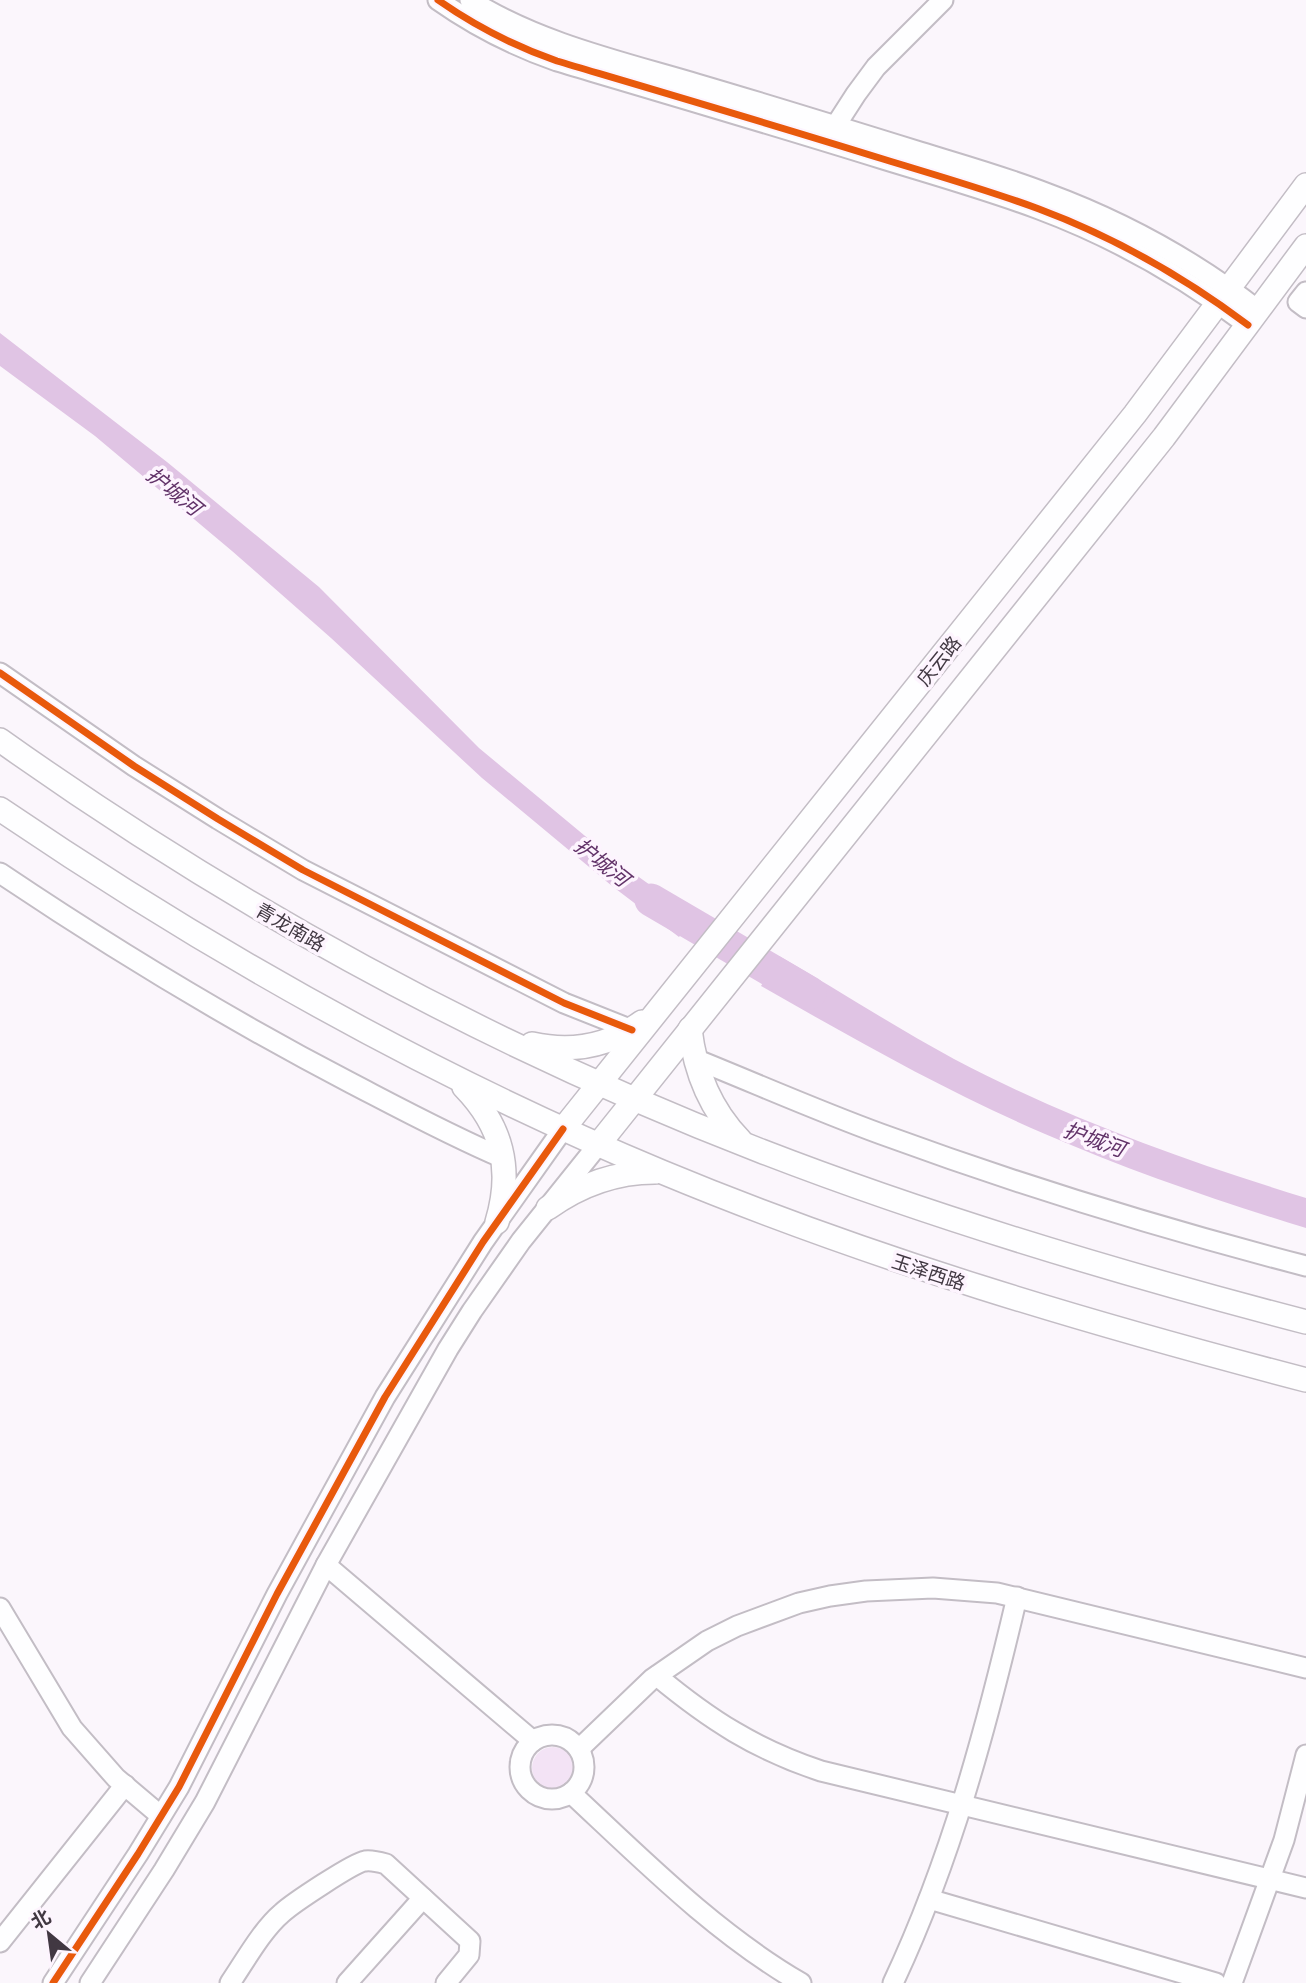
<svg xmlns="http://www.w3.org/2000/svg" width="1306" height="1983" viewBox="0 0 1306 1983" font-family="'Playfair Display','Noto Sans SC',serif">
<rect width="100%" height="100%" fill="#fbf6fc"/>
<circle fill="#f3e3f5" cx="553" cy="1768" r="21"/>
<g fill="#e0c4e4">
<path d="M0,333l167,129 152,125 160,161 129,107 87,62 -16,20 -67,-51 -130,-108 -151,-140 -99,-87 -137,-115 -95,-70z"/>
<path d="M779,956c59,34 116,71 175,103 112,59 232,102 352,139v30c-88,-27 -176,-57 -261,-94 -98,-42 -191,-95 -284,-148z"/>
</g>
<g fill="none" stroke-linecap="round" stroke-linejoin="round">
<path stroke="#e0c4e4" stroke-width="33" d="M651,900l159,93"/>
<g stroke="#c3bdc5" stroke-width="23">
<g id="minor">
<path d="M438,0c37,26 76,46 119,61 108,32 217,64 326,98 52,16 105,31 156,50 75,28 145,68 209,116"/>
<path d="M470,0c69,43 149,61 227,84 75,22 149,45 223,68 42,13 85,25 126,41 76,28 149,68 213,118"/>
<path d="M836,125l20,-31 20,-27 67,-67"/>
<path d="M1306,292l-8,10 8,6"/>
<path d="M0,673l134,93 84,53 85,51 261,133 68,27"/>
<path d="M0,873c113,76 230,147 351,210 50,26 100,53 152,75"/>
<path d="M695,1059c62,25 123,52 186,75 139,51 282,95 425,132"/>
<path d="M326,1565l207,176"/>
<path d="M0,1608l72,120 44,50 45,38"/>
<path d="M657,1676c53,44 98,73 164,95l485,117"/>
<circle cx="552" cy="1767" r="32"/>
<path d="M579,1749l73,-70 55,-38 30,-15 62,-23 31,-7 36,-5 67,-3 64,5 309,75"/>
<path d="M571,1793c73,68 144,140 230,190"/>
<path d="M929,1899l287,84"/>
<path d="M0,1942l125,-157"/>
<path d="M53,1983l85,-129 41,-67 98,-193 108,-197 98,-155 80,-113"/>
<path d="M90,1983l74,-113 41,-68 121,-237 122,-216 24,-38 49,-70 77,-96"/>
<path d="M230,1983c15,-22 32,-53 52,-70 11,-10 71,-50 83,-52 7,-1 14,1 21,3l84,77 -1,14 -23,28"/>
<path d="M347,1983l76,-85"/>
<path d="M893,1983c58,-123 93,-254 124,-386"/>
<path d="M1232,1983l52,-143 22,-85"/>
</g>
</g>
<g stroke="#c3bdc5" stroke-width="26">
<g id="major">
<path d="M0,740c236,168 492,307 761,411 178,69 361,123 545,171"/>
<path d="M0,809c209,142 429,266 662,363 209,87 426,151 644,208"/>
<path d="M690,1029c5,43 20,80 50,111"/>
<path d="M532,1044c40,9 77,2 110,-22"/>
<path d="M464,1087c38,39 49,82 33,135"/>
<path d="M563,1129l572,-715 171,-229"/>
<path d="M598,1145l566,-708 142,-191"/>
<path d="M548,1208c32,-23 67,-36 107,-36"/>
</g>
</g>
<use href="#minor" stroke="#fefeff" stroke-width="19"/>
<use href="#major" stroke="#fefeff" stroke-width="23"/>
<g stroke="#fdf4fe" stroke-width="11">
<g id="cycleway">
<path d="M438,0c37,26 76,46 119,61 108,32 217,64 326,98 52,16 105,31 156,50 75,28 145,68 209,116"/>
<path d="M0,673l134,93 84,53 85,51 261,133 68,27"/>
<path d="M53,1983l85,-129 41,-67 98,-193 108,-197 98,-155 80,-113"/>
</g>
</g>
<use href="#cycleway" stroke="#e8590c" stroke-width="7"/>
</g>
<g text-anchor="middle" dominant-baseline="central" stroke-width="7" stroke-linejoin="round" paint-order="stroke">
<g font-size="19" fill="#413842" stroke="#fdf4fe">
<text transform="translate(938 660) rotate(-51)">庆云路</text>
<text transform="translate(291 926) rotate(30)">青龙南路</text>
<text transform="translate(929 1271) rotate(18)">玉泽西路</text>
</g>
<g font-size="21" font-style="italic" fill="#623369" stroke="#fdf4fe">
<text transform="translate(175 490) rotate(39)">护城河</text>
<text transform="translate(603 861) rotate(39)">护城河</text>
<text transform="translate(1095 1138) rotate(20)">护城河</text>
</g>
</g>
<g transform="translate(49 1934) rotate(331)" stroke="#fdf4fe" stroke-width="5" paint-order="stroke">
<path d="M0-5L12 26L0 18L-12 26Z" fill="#413842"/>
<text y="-10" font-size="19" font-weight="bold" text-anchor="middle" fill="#413842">北</text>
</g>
</svg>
